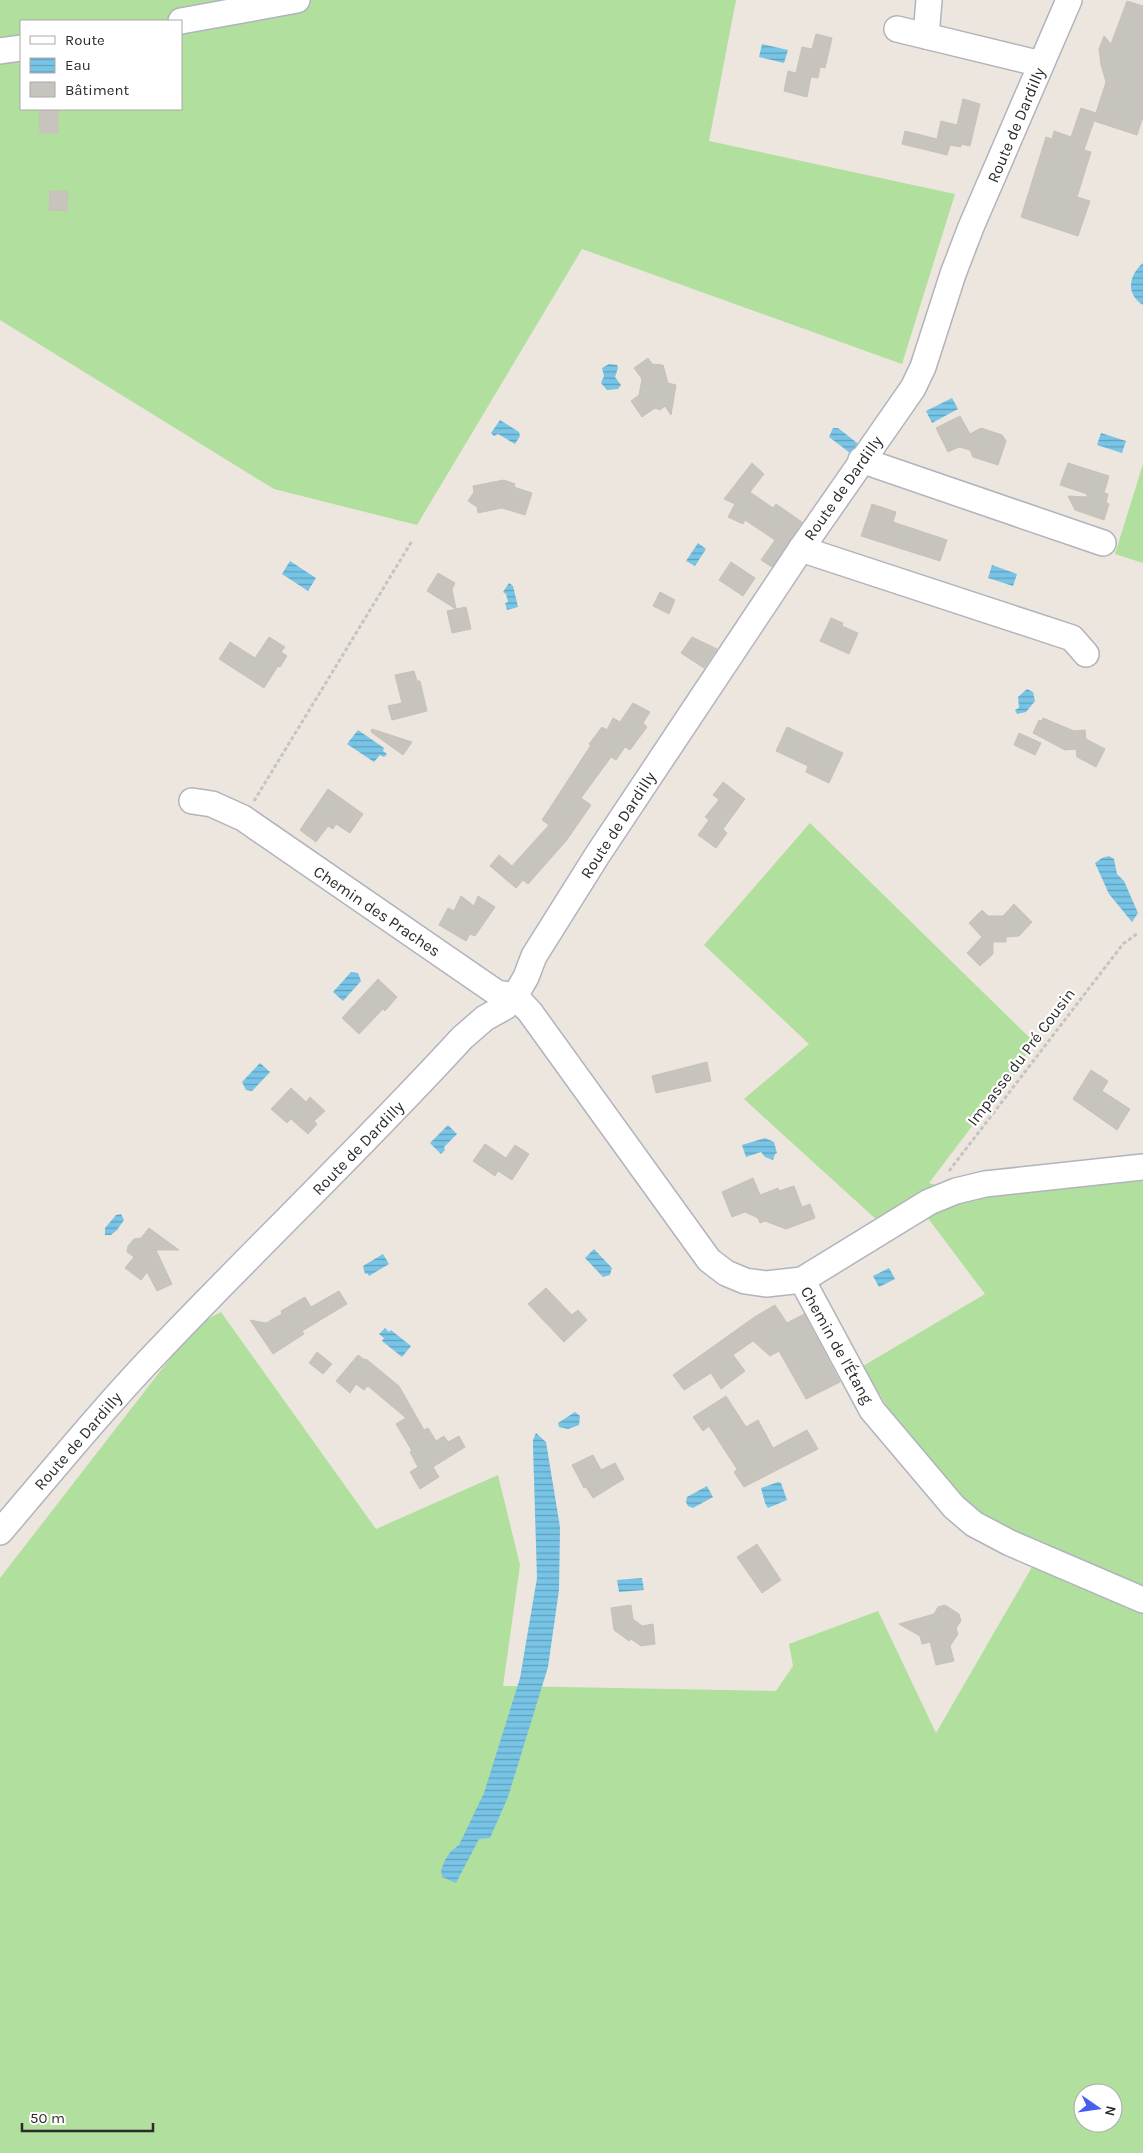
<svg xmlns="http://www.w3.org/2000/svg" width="1143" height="2153" viewBox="0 0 1143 2153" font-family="Karla,sans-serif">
<defs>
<pattern id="water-rules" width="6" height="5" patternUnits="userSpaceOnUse" patternTransform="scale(1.25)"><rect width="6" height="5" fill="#77c4e7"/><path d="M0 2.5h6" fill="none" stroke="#629fbb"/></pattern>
</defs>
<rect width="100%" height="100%" fill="#ece6de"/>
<g fill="#b1df9d" fill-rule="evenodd">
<path d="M0,0h736l-27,141 246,53 -53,170 -320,-115 -165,276 -143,-36 -274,-169zM21,21h160v88h-160z"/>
<path d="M1143,464v99l-28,-9z"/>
<path d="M810,823l225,220 -106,140 37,11 177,-17v976h-1143v-575l196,-253 25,-13 155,217 122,-54 22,90 -17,121 273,5 17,-25 -4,-22 89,-33 58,122 110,-190 -71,-28 -78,-91 -34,-58 122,-72 -67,-89 -40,16 -134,-122 65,-55 -105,-99zM1083,2093h30v30h-30z"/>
</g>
<g fill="url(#water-rules)">
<path d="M762,44l26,6 -4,13 -25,-6z"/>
<path d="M1143,263v42c-18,-11 -14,-30 0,-42z"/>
<path d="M609,364l8,1 1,3 -3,9 6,8 -3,4 -11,1 -6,-7 3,-7 -2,-8z"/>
<path d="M952,398l6,11 -26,14 -6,-12z"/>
<path d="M500,420l19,12 1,4 -5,8 -17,-10 -4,2 -3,-3z"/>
<path d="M833,428h5l23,18 -7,10 -25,-19z"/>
<path d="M1101,433l25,8 -4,12 -25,-8z"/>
<path d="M698,543l8,6 -11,17 -9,-5z"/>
<path d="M290,561l26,17 -8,13 -26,-17z"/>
<path d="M992,565l25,9 -4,12 -25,-8z"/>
<path d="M509,583l4,3 5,21 -11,3 -2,-7 3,-1 -2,-8 -3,-2z"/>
<path d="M1027,689l6,3 2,9 -9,11 -9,2 -2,-4 4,-2 -1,-11z"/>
<path d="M358,730l26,18 -1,3 4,3 -3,3 -4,-2 -6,7 -27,-18z"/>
<path d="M1109,856l5,3 3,15 7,7 14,32 -6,9 -23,-28 -14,-31 7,-5z"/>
<path d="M351,972l7,1 3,8 -18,20 -10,-9z"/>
<path d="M260,1063l10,9 -18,19 -6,-1 -4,-8z"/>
<path d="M448,1125l9,9 -13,13 1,3 -4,4 -11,-11z"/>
<path d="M765,1138l9,4 3,11 -2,1 -2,6 -8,-3 -4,-5 -15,5 -4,-12z"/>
<path d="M121,1214l3,6 -7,10 -6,5h-6v-7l11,-13z"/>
<path d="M594,1249l18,19 -2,7 -7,2 -18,-19z"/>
<path d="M383,1254l6,10 -20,12 -2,-3 -2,1 -2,-8z"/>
<path d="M889,1268l6,11 -16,8 -6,-11z"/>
<path d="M385,1328l4,4 2,-2 20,16 -9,11 -20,-16 2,-3 -5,-4z"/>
<path d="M575,1412l5,4 -1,9 -11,4 -9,-2 -1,-4z"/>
<path d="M536,1433l10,9 14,85 -1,63 -11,77 -40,130 -18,41 -11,1 -23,44 -14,-6 -1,-7 4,-10 6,-9 8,-6 25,-52 36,-115 17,-100 -4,-131v-7z"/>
<path d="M778,1482l3,1 6,17 -19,8 -3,-5 -4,-15z"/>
<path d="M707,1486l6,11 -20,11 -5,-2 -2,-4 1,-5z"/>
<path d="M642,1578l2,12 -25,2 -2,-12z"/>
</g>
<g fill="#c7c3bd" stroke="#c7c2b7">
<path d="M1127,1l16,5v111l-6,18 -43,-14 -10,29 7,2 -14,45 13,4 -12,35 -57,-19 25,-80 6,2 2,-8 17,6 10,-29 15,5 10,-31 -5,-17 -2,-16 5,-13 7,8z"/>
<path d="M816,34l16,4 -7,30 -5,-1 -2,11 -7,-1 -4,20 -23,-6 4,-20 8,2 6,-26 10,2z"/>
<path d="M963,99l17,5 -10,42 -9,-2v3l-11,-2 -3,10 -45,-11 3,-13 32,8 4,-18 16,4z"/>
<path d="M39,109h19v24h-18z"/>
<path d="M50,191h18l-1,20 -18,-1z"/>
<path d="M648,358l4,6 11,1 5,18 8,2 -5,30 -6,-9 -5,4 -5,-2 -13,9 -11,-16 8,-6 3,-16 -8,-11z"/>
<path d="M960,416l10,18 11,-6 21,7 4,6 -8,24 -25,-8 -3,-7 -11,-3 -11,5 -12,-24z"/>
<path d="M752,463l12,11 -14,18 23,16 3,-4 26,18 -30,45 -11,-7 14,-20 -30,-20 -2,4 -15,-7 7,-13 -11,-5z"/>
<path d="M1068,463l41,13 -5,17 4,1 -2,9 3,1 -5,16 -29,-10 -7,-14 19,1v-3l-27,-9z"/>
<path d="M504,480l11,4 -1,3 18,6 -7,22 -23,-7 -24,5 -1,-6 -9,-6 6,-9 -1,-6z"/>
<path d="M872,504l24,8 -3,10 54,18 -7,21 -79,-25z"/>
<path d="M731,562l24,16 -12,18 -24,-16z"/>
<path d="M438,573l17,10 -3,6 4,20 -29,-18z"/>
<path d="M660,592l15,8 -6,14 -16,-8z"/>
<path d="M466,607l5,22 -19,4 -5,-22z"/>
<path d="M831,618l12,5 -1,3 16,7 -9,21 -29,-13z"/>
<path d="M269,637l16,10 -4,5 6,4 -7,11 -2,-1 -14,22 -45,-29 11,-17 25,16z"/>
<path d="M692,637l25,12 -13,19 -23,-15z"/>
<path d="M414,671l3,10h3l7,30 -35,9 -4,-14 14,-3 -7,-28z"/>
<path d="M633,703l17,9 -7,11 4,4 -17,23 -5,-3 -9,13 -5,-3 -30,41 10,7 -25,36 -38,43 -5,-4 -7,8 -26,-22 9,-11 13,11 37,-41 -7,-5 49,-75 -2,-1 13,-17 5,3 6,-12 7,4z"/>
<path d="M1043,718l31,13 11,-1 1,9 19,10 -9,18 -19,-10 -1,-8 -11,1 -32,-17 6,-13 3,1z"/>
<path d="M787,727l56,26 -14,30 -23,-11 2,-6 -32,-15z"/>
<path d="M372,729l40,13 -9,13 -32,-23z"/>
<path d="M1019,733l22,10 -6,12 -21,-10z"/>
<path d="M723,782l22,17 -22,30 4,4 -11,15 -18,-13 11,-15 -4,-3 14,-17 -6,-5z"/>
<path d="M328,789l35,25 -13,19 -14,-9 -3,5 -5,-3 -12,16 -16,-12z"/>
<path d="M461,896l13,10 4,-10 17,11 -20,29 -5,-2 -4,7 -27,-16 9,-17 6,3z"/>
<path d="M1014,904l18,18 -13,14 -13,1v5h-13v12l-13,12 -13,-13 15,-16 -13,-14 13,-13 6,6h15z"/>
<path d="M378,979l19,18 -12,14 -2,-2 -24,25 -17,-16z"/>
<path d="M707,1062l4,19 -55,12 -4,-17z"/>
<path d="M1091,1070l17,11 -6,10 28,18 -13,21 -44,-31z"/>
<path d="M291,1088l15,14 4,-5 15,14 -11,10 3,3 -9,10 -17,-15 -4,4 -16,-14z"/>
<path d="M485,1144l21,14 9,-13 14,9 -17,26 -14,-9 -3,5 -22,-15z"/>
<path d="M753,1178l7,17 18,-7 1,3 15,-5 8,21 8,-3 5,14 -29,11 -21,-8 -5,2 -2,-5 -13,-6 -13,5 -10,-25z"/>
<path d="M149,1228l30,22h-23l16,34 -15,7 -10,-19 -6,8 -16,-12 9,-11 -7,-5 1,-6 6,-7 7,-1z"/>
<path d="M546,1288l26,27 6,-5 9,10 -23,22 -36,-38z"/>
<path d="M339,1291l8,13 -45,27 2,3 -31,20 -23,-34 16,3 16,-9 -1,-3 24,-14 6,10z"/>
<path d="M775,1305l12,18 17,-9 36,68 -34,17 -27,-48 -9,5 -17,-15 -20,14 12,16 -24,18 -10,-16 -27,17 -11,-15 83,-59z"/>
<path d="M317,1352l15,12 -9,10 -14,-11z"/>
<path d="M358,1355l7,5 1,-1 33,27 25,44 4,-2 8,13 8,-5 4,6 11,-6 6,11 -32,20 6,10 -19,12 -10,-17 8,-5 -8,-15 2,-1 -16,-27 10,-6 -38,-32 -4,4 -8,-6 -6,9 -14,-12z"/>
<path d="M726,1396l20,31 12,-7 15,28 34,-18 11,19 -74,38 -10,-15 3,-3 -28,-43 -6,5 -10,-14z"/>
<path d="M593,1455l8,15 14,-7 9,16 -31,19 -7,-11 -2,1 -12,-23z"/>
<path d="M757,1544l24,36 -19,13 -25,-36z"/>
<path d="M631,1605l2,14 9,7 11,-2 2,20 -14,2 -10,-7 -2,2 -15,-11 -3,-22z"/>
<path d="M945,1605l14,9 2,7 -5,7 2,6 -8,12 4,15 -18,4 -6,-23 -8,2 -2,-8 -21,-12 35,-10 4,-7z"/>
</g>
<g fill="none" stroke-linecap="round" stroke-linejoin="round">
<g stroke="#b1b3bd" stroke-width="28">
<g id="minor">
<path d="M181,21l116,-21"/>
<path d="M897,29l144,35"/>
<path d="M926,36l3,-36"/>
<path d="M0,51l21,-3"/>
<path d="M861,460l242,83"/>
<path d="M801,549l271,89 14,16"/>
<path d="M192,801l20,3 31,14 254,175 18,3 15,16 179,248 17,13 19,8 21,3 36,-4 127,-78 27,-11 29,-7 158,-17"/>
<path d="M802,1280l70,130 82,97 20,17 36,19 133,57"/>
<path d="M0,1532c53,-62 105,-126 162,-185 99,-104 203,-203 300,-309l23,-20 20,-11 10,-11 11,-19 8,-21 64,-102 203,-305 112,-161 10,-21 30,-93 18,-47 98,-227"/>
</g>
</g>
<g stroke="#c4c4c4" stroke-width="3" stroke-dasharray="4 2.5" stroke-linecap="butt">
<path d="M254,801l158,-260"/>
<path d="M949,1171l174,-227 15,-11"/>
</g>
<use href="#minor" stroke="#fff" stroke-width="25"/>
</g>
<g text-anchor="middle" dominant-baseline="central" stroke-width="4.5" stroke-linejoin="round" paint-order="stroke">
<g font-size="16" fill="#2b2b2b" stroke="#fff">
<text transform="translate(1016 125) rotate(-67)">Route de Dardilly</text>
<text transform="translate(843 488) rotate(-55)">Route de Dardilly</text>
<text transform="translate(618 825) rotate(-57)">Route de Dardilly</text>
<text transform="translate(377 911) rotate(34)">Chemin des Praches</text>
<text transform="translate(1021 1057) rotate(-53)">Impasse du Pré Cousin</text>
<text transform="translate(358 1148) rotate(-46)">Route de Dardilly</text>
<text transform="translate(837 1345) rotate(61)">Chemin de l'Étang</text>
<text transform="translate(78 1441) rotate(-49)">Route de Dardilly</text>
</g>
</g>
<rect x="20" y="20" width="162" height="90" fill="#ffffff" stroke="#aaaaaa"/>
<rect x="30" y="36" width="25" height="8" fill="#ffffff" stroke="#aaaaaa"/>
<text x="65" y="45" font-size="15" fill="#2b2b2b">Route</text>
<rect x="30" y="58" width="25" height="15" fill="url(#water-rules)" stroke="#aaaaaa"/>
<text x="65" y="70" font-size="15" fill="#2b2b2b">Eau</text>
<rect x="30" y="82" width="25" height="15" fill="#c7c3bd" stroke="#aaaaaa"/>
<text x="65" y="95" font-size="15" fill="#2b2b2b">Bâtiment</text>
<g transform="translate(1098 2108) rotate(103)"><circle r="24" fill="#ffffff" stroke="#aaaaaa"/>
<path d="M0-4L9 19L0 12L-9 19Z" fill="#475fef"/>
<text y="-8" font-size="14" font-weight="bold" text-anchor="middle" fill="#2b2b2b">N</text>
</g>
<path d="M22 2123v8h131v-8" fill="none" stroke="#2b2b2b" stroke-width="2.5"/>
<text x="30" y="2123" font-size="15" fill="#2b2b2b" stroke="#ffffff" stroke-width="4" paint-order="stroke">50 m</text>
</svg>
